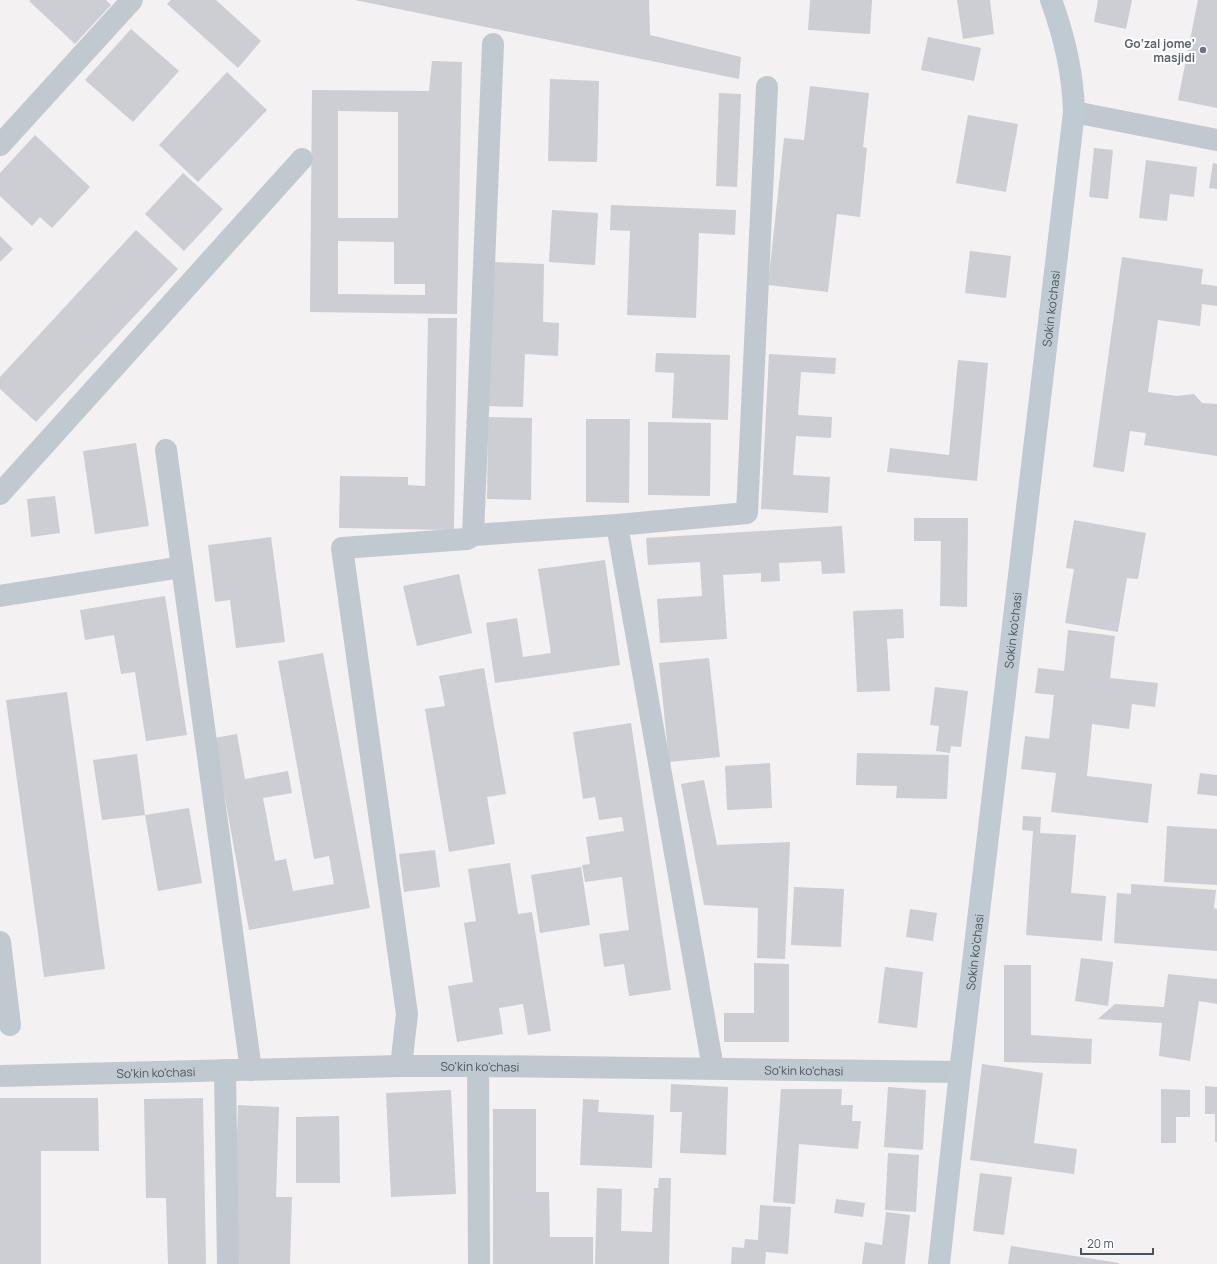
<svg xmlns="http://www.w3.org/2000/svg" width="1217" height="1264" viewBox="0 0 1217 1264" font-family="Manrope,sans-serif">
<rect width="100%" height="100%" fill="#f3f1f1"/>
<g fill="#ccced3" fill-rule="evenodd">
<path d="M31,0h75l5,5 -36,39 -46,-43z"/>
<path d="M171,0h45l45,41 -23,27 -71,-64z"/>
<path d="M355,0h294l1,35 91,22 -2,22z"/>
<path d="M810,0h62l-2,34 -62,-4z"/>
<path d="M957,0h33l4,34 -31,5z"/>
<path d="M1098,0h34l-6,29 -32,-7z"/>
<path d="M1198,0h19v108l-39,-8z"/>
<path d="M131,29l48,42 -46,51 -48,-42z"/>
<path d="M928,37l53,11 -7,33 -53,-11z"/>
<path d="M432,61l30,1 -5,252 -147,-2 2,-222 117,1zM338,111l60,1v106h-60zM338,241l56,1v42h31v11l-87,-1z"/>
<path d="M227,72l40,38 -69,72 -39,-37z"/>
<path d="M550,79l49,2 -2,81 -49,-1z"/>
<path d="M810,86l59,7 -6,54 4,1 -7,69 -23,-3 -9,78 -60,-7 16,-147 20,2z"/>
<path d="M719,93l22,1 -4,93 -21,-1z"/>
<path d="M968,115l50,9 -12,68 -50,-9z"/>
<path d="M35,135l55,52 -38,41 -12,-11 -8,9 -32,-30v-23z"/>
<path d="M1094,148l19,2 -5,49 -19,-2z"/>
<path d="M1146,160l51,7 -3,30 -24,-3 -3,27 -28,-3z"/>
<path d="M1213,163l4,1v25l-8,-1z"/>
<path d="M183,173l40,36 -39,42 -39,-37z"/>
<path d="M611,205l125,5 -1,25 -36,-2 -3,85 -69,-3 3,-84 -20,-1z"/>
<path d="M552,210l46,3 -3,52 -46,-3z"/>
<path d="M136,230l42,39 -142,153 -36,-33v-12z"/>
<path d="M0,236l13,13 -13,13z"/>
<path d="M970,251l41,5 -5,42 -41,-5z"/>
<path d="M1122,257l81,12 -2,15 16,2v20l-15,-2 -2,22 -42,-6 -10,72 29,4 17,-2 8,9 15,1v52l-73,-11 2,-12 -16,-2 -6,41 -31,-5z"/>
<path d="M492,262l52,2 -1,58 16,1 -1,33 -33,-2 -2,53 -35,-1z"/>
<path d="M428,318h29l-3,212 -115,-2 1,-52 68,1v8l17,1z"/>
<path d="M656,353l74,2 -2,65 -56,-2 2,-45 -19,-1z"/>
<path d="M769,354l67,4 -1,16 -34,-2 -3,43 34,2 -1,21 -35,-2 -3,39 37,2 -2,36 -67,-4z"/>
<path d="M958,360l30,3 -11,118 -90,-9 3,-24 59,7z"/>
<path d="M488,417l44,1 -1,82 -44,-1z"/>
<path d="M586,419h44l-1,84 -43,-1z"/>
<path d="M648,422l63,1 -1,73 -62,-1z"/>
<path d="M136,443l13,83 -54,8 -12,-83z"/>
<path d="M55,496l5,37 -29,4 -4,-38z"/>
<path d="M914,518h54l-1,89 -27,-1 1,-65h-27z"/>
<path d="M1074,520l72,13 -8,46 -11,-1 -9,54 -53,-9 9,-54 -8,-1z"/>
<path d="M842,526l3,47 -23,1 -1,-13 -42,2 1,18 -19,1v-9l-38,2 4,64 -67,4 -3,-44 45,-3 -2,-34 -52,3 -2,-27z"/>
<path d="M271,537l14,105 -49,6 -6,-48 -15,2 -7,-57z"/>
<path d="M605,560l15,105 -125,18 -9,-60 31,-5 6,39 28,-4 -13,-84z"/>
<path d="M459,574l13,59 -55,13 -14,-60z"/>
<path d="M165,596l22,139 -41,6 -11,-69 -14,2 -7,-39 -29,5 -5,-30z"/>
<path d="M903,609l1,29 -17,1 3,52 -33,1 -4,-81z"/>
<path d="M1068,630l47,6 -5,42 48,5 -3,24 -23,-3 -3,25 -37,-5 -5,52 65,8 -4,39 -97,-11 5,-39 -35,-4 4,-33 24,3 5,-44 -19,-2 3,-25 26,3z"/>
<path d="M323,653l47,255 -121,22 -35,-192 23,-4 8,45 43,-8 4,22 -29,5 12,63 11,-2 7,32 41,-7 -5,-28 -15,3 -36,-198z"/>
<path d="M709,658l11,99 -51,5 -10,-99z"/>
<path d="M484,668l22,126 -19,3 8,47 -46,8 -24,-143 20,-3 -6,-30z"/>
<path d="M935,687l33,4 -7,56 -10,-1 -1,7 -14,-2 3,-25 -9,-1z"/>
<path d="M67,692l38,277 -61,8 -38,-277z"/>
<path d="M631,723l40,267 -42,6 -5,-32 -20,3 -5,-33 30,-4 -7,-53 -37,5 -3,-17 8,-1 -4,-27 38,-6 -2,-14 -23,3 -4,-23 -12,2 -10,-67z"/>
<path d="M857,753l92,2 -2,44 -51,-1 1,-12 -41,-1z"/>
<path d="M137,754l8,61 -43,5 -9,-60z"/>
<path d="M770,763l2,45 -45,2 -2,-44z"/>
<path d="M1200,773l17,2v21l-20,-2z"/>
<path d="M704,780l13,65 73,-3 -5,117 -28,-1 1,-50 -54,-3 -23,-121z"/>
<path d="M189,808l13,75 -44,8 -13,-76z"/>
<path d="M1023,816l18,1 -1,16 36,2 -5,58 35,3 -4,45 -76,-6 7,-104 -11,-1z"/>
<path d="M1167,826l50,3v56l-53,-3z"/>
<path d="M435,850l5,37 -36,5 -5,-38z"/>
<path d="M510,863l8,51 14,-2 19,119 -23,4 -5,-31 -24,4 4,26 -46,8 -9,-56 25,-4 -9,-59 12,-2 -8,-52z"/>
<path d="M581,867l9,58 -50,8 -9,-58z"/>
<path d="M1131,884l85,6 -2,18 3,1v42l-103,-8 3,-50 14,1z"/>
<path d="M794,887l50,2 -3,58 -50,-2z"/>
<path d="M910,909l27,4 -4,28 -27,-4z"/>
<path d="M1081,958l32,4 -5,44 -33,-5z"/>
<path d="M754,963l35,1v78h-65v-29h30z"/>
<path d="M1004,965h27v70l61,4 -1,25 -87,-2z"/>
<path d="M885,967l38,5 -6,56 -39,-5z"/>
<path d="M1168,974l49,5v25l-18,-3 -9,60 -31,-5 3,-33 -64,-4 17,-15 49,3z"/>
<path d="M982,1064l61,9 -9,70 43,6 -3,25 -104,-14z"/>
<path d="M671,1084l57,3 -2,68 -46,-2 2,-41h-12z"/>
<path d="M1205,1086l12,1v55h-2v-28h-10z"/>
<path d="M888,1087l38,3 -3,60 -39,-3z"/>
<path d="M781,1089h61l-1,16h12l-1,16h9l-3,28 -59,-5 -4,60 -22,-2z"/>
<path d="M1161,1089l29,1v27h-14v26h-15z"/>
<path d="M451,1090l5,104 -65,3 -5,-104z"/>
<path d="M0,1098h98l1,53h-58v113h-41z"/>
<path d="M203,1098l3,166h-38l-2,-66h-20l-2,-99z"/>
<path d="M583,1099l16,1 -1,12 56,3 -2,53 -72,-3z"/>
<path d="M238,1105l41,2 -3,90h16l-2,67h-57z"/>
<path d="M493,1109h43v83h13l1,45h43v27h-100z"/>
<path d="M339,1116l1,67h-44v-66z"/>
<path d="M888,1153l31,2 -3,57 -31,-2z"/>
<path d="M980,1173l32,4 -8,58 -31,-4z"/>
<path d="M659,1178h12l-2,86h-74l2,-76 25,1 -1,42 31,1 2,-44h4z"/>
<path d="M836,1199l29,4 -2,14 -29,-4z"/>
<path d="M760,1205l31,2 -3,47 -22,-2 -1,12h-34l1,-17 12,1 1,-9 13,1z"/>
<path d="M886,1212l24,3 -5,49h-43l3,-22 17,3z"/>
<path d="M1011,1246l108,17v1h-111z"/>
</g>
<g fill="none" stroke-linecap="round" stroke-linejoin="round">
<g stroke="#c0c9cf" stroke-width="22">
<path d="M493,44l-20,491 144,-10 130,-12 20,-426"/>
<path d="M1074,112l143,28"/>
<path d="M0,145l132,-145"/>
<path d="M166,450l85,620"/>
<path d="M0,494l302,-335"/>
<path d="M617,525l96,543"/>
<path d="M0,596l182,-29"/>
<path d="M0,942l10,83"/>
<path d="M401,1066l6,-52 -65,-466 125,-9 6,-4"/>
<path d="M478,1066l1,198"/>
<path d="M225,1070l3,194"/>
<path id="s1" d="M0,1076l401,-10h77l482,6"/>
</g>
<path stroke="#c0cad3" stroke-width="22" id="s2" d="M939,1264l21,-192 114,-960c-1,-40 -9,-74 -23,-112"/>
</g>
<circle fill="#6b7280" stroke="#fff" stroke-width="1.5" cx="1203" cy="50" r="4"/>
<g text-anchor="middle" dominant-baseline="central" stroke-width="4" stroke-linejoin="round" paint-order="stroke">
<g font-size="12" font-weight="bold" fill="#5b616d" stroke="#fff" text-anchor="end">
<text x="1195" y="43">Go‘zal jome’<tspan x="1195" dy="14">masjidi</tspan></text>
</g>
<g font-size="12" fill="#4a555e" stroke="#fff">
<text stroke="none"><textPath href="#s2" startOffset="962">Sokin ko'chasi</textPath></text>
<text stroke="none"><textPath href="#s2" startOffset="638">Sokin ko'chasi</textPath></text>
<text stroke="none"><textPath href="#s2" startOffset="314">Sokin ko'chasi</textPath></text>
<text stroke="none"><textPath href="#s1" startOffset="480">So'kin ko'chasi</textPath></text>
<text stroke="none"><textPath href="#s1" startOffset="804">So'kin ko'chasi</textPath></text>
<text stroke="none"><textPath href="#s1" startOffset="156">So'kin ko'chasi</textPath></text>
</g>
</g>
<path d="M1081 1248v6h72v-6" fill="none" stroke="#4a555e" stroke-width="2"/>
<text x="1087" y="1248" font-size="12" fill="#4a555e" stroke="#ffffff" stroke-width="3" paint-order="stroke">20 m</text>
</svg>
